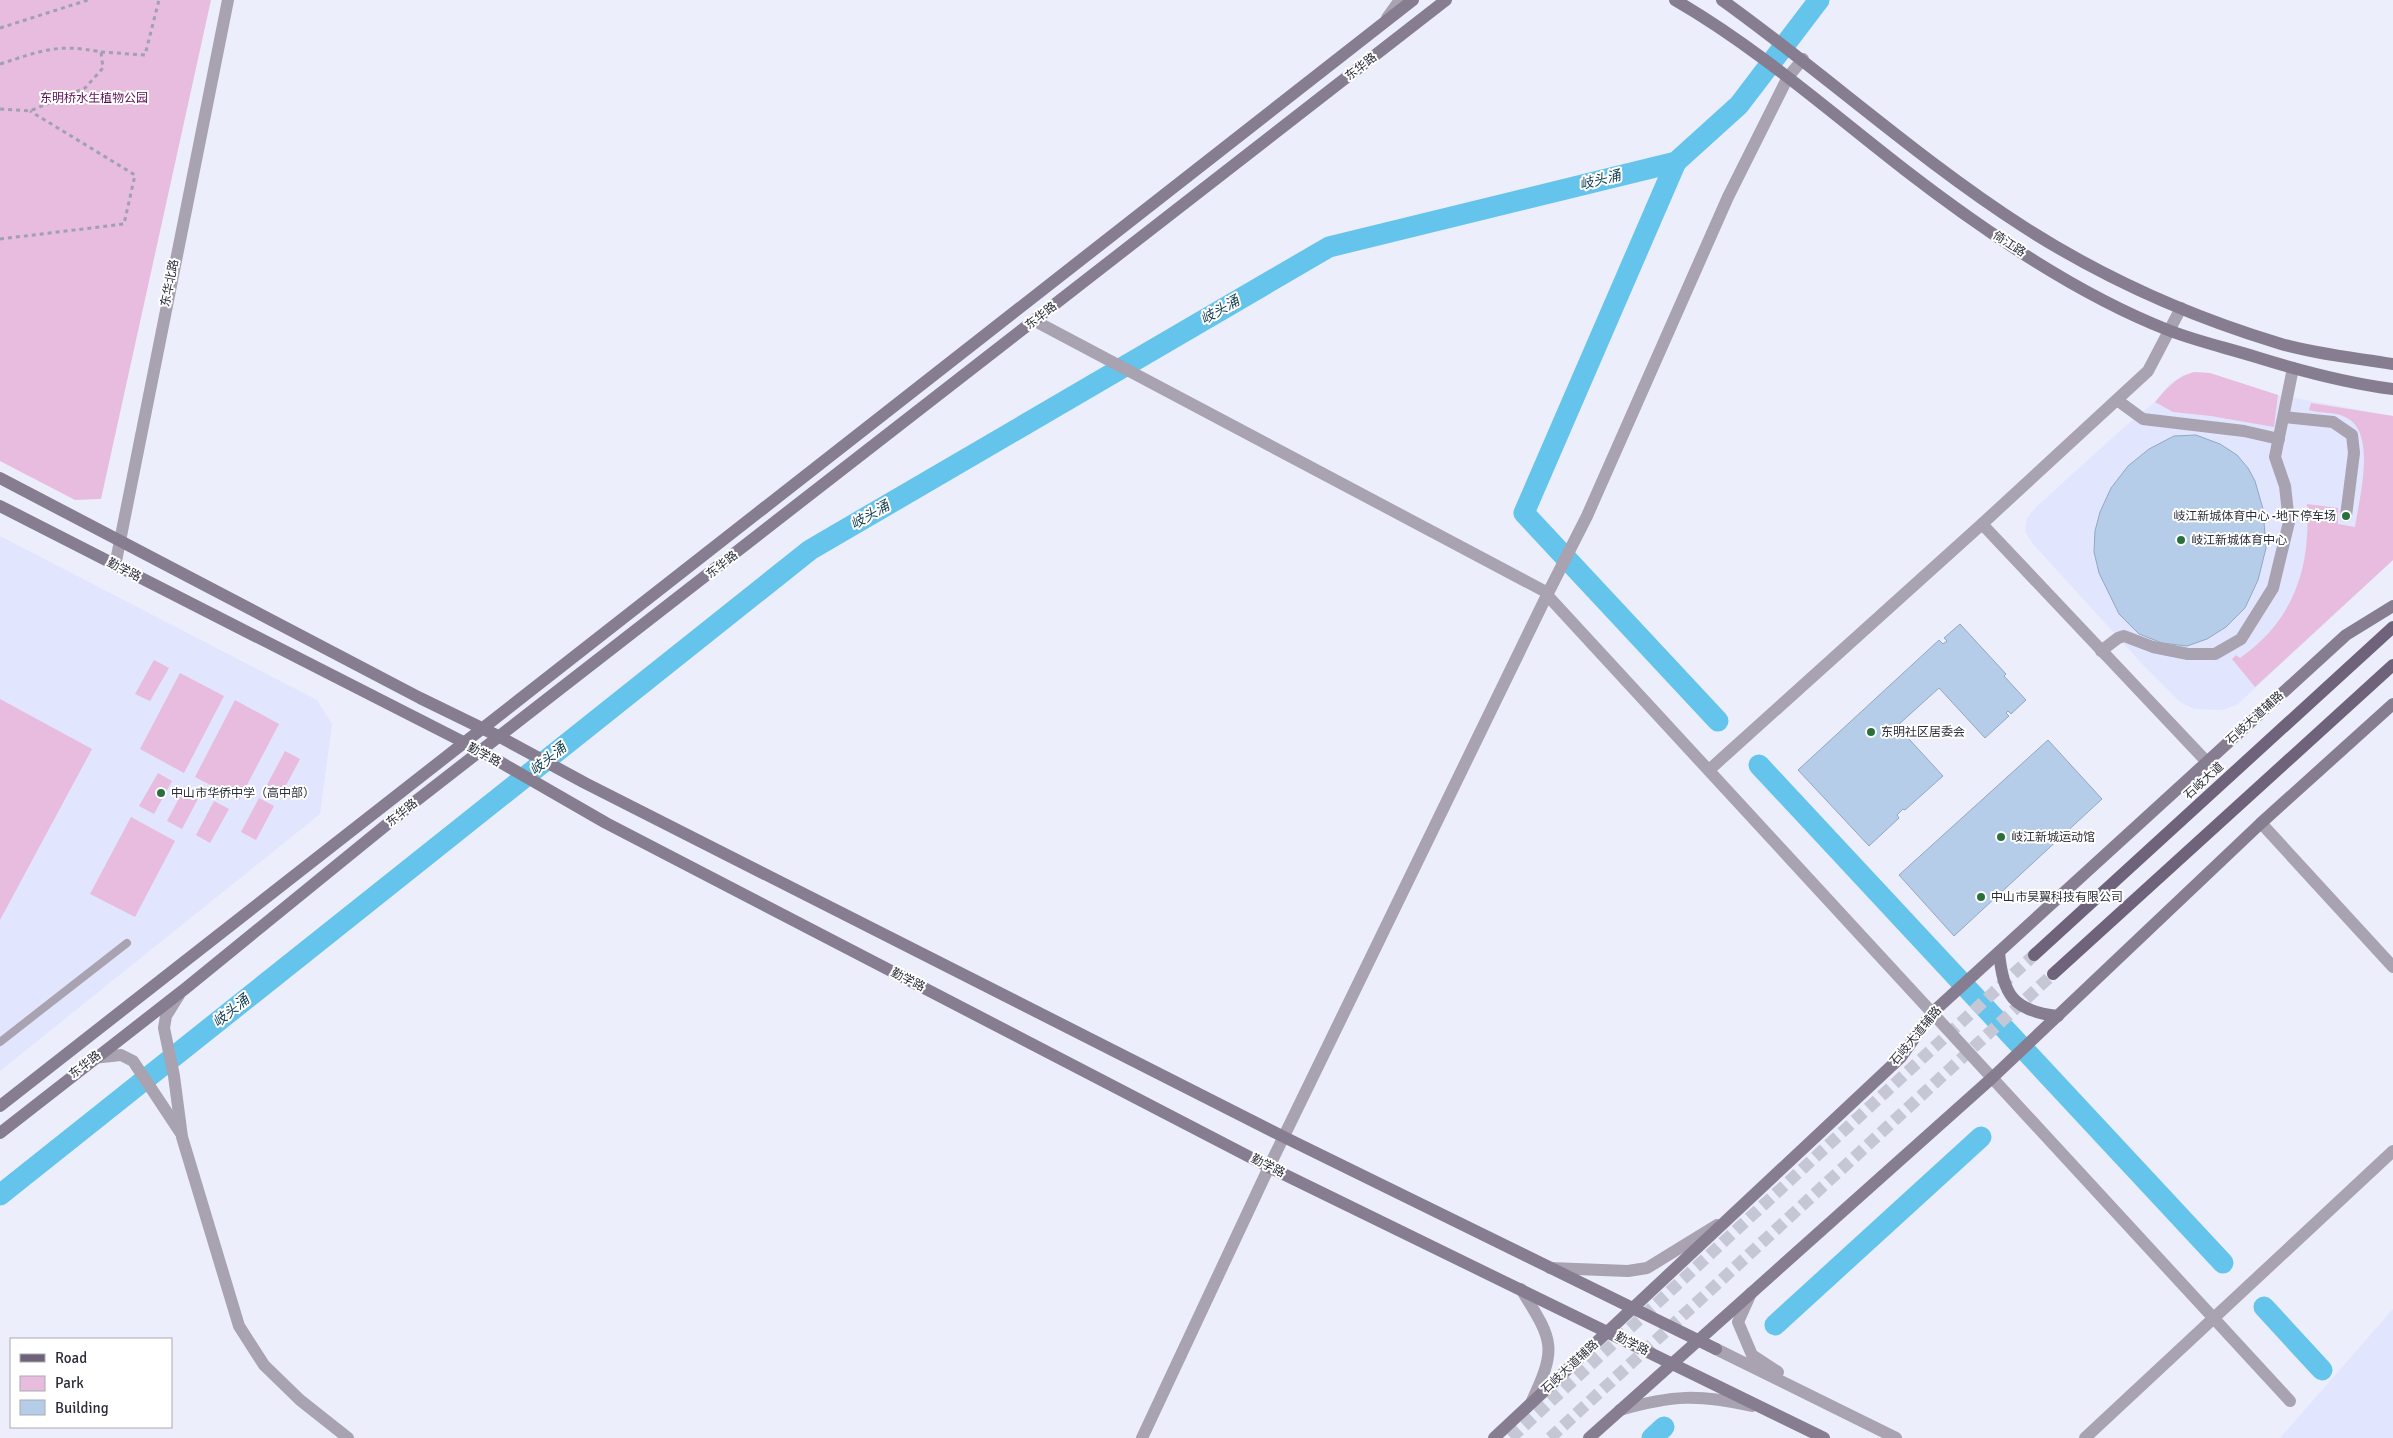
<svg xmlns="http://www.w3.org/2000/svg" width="2393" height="1438" viewBox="0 0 2393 1438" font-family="Signika,'Noto Sans SC',sans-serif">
<rect width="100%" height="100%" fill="#eceefc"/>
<g fill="#e2e5fe">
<path d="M2194,372l16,1 68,22 115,21v144l-155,144 -14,6 -30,-1 -14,-7 -35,-35 -113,-124 -7,-12 2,-13 9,-11 86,-78 33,-27 14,-18 14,-9z"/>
<path d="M0,536l317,164 15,24 -12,90 -320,257z"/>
<path d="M2393,1309v129h-113z"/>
</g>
<g fill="#e7bcde">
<path d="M0,0h211l-110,499 -26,1 -75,-39z"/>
<path d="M2194,372l16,1 68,22 -4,32 -63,-11 -38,-4 -18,-10c12,-14 21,-25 39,-30z"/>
<path d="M2311,403l82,13v144l-138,127 -23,-28 4,-4 4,3c54,-38 71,-90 67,-154l31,4v16l17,3c4,-28 22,-93 -8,-109 -12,-7 -25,-4 -38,-8z"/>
<path d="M154,660l15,8 -19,33 -15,-7z"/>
<path d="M180,673l44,23 -40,77 -44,-24z"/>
<path d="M0,699l92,50 -92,171z"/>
<path d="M235,700l44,24 -40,76 -44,-23z"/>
<path d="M285,751l15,8 -18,34 -15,-8z"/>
<path d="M158,773l14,8 -18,33 -15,-8z"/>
<path d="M185,787l15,8 -18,34 -15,-8z"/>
<path d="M259,798l15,8 -18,34 -15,-8z"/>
<path d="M214,801l15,8 -19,34 -14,-8z"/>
<path d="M131,817l44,24 -40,76 -45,-23z"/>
</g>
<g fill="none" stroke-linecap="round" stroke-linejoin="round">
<g stroke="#64c4ec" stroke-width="21">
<path d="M1676,162l-152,351 194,208"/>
<path d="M1759,765l464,498"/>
<path d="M0,1195l810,-645 519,-303 347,-85 63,-57 80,-105"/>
<path d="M2264,1307l58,63"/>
<path d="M1775,1325l206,-188"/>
<path d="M1652,1438l12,-11"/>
</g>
</g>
<g fill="#b6cde9" stroke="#91a7c2">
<path d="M2196,435l24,9 17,11 11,13 7,13 8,28 3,39 -8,32 -13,28 -19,19 -19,12 -20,7 -25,-3 -23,-9 -20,-20 -20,-41 -5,-21 1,-21 5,-19 11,-24 17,-22 21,-17 25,-13z"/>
<path d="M1960,624l46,50 -2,2 22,24 -15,14 -3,-3 -2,2 3,3 -24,22 -46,-50 -42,38 46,50 -38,34 -2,-1 -6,6 2,3 -30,28 -71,-76 141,-130 4,4 4,-3 -3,-3z"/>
<path d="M2048,740l54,59 -148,137 -55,-61z"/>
</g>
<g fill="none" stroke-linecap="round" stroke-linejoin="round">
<g stroke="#c5c7d5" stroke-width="12" stroke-dasharray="12 6" stroke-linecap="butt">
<path d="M1511,1438l523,-483"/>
<path d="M1550,1438l503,-464"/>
</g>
<g stroke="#9fa1af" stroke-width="3" stroke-dasharray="4 4" stroke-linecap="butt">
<path d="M0,28l88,-28"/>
<path d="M101,52l44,3 14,-55"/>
<path d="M0,64c41,-13 57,-21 101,-12l2,16 -18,20 -55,23 -30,-2"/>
<path d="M0,239l124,-15 11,-49 -105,-64"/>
</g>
<path stroke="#a9a2b0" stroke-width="8" d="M0,1042l127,-99"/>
<g stroke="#a9a2b0" stroke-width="12">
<path d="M1035,321l513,272"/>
<path d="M2117,400l26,19 101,12 35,8"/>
<path d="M2284,417l49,5 19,13 2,18 -8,63"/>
<path d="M1982,524l225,238"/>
<path d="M115,566l113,-566"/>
<path d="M2101,651l17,-13 6,-2 29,11 35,7h27l26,-15 32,-51 16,-66 -4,-36 -10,-29 18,-89"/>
<path d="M1709,770l273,-246 166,-153 33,-63"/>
<path d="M2261,823l132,144"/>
<path d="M2085,1438l308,-287"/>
</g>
<g stroke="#a9a2b0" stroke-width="12">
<path d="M1387,18l13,-18"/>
<path d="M1548,593l39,-77 141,-319 60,-120 15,-18"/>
<path d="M179,995l-13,21 -2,12 10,48 8,61 57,189 25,39 36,35 48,38"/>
<path d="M93,1058l28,-3 12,6 47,71"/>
<path d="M1550,1268l78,3 19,-3 70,-43"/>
<path d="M1521,1289c32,52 37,57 10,114"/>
<path d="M1751,1293l-13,29 14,33 26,17"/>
<path d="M1716,1349l180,89"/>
<path d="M1620,1410c52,-15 79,-16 132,-4"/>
<path d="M1142,1438l127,-271 278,-572 743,806"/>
</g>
<g stroke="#877d91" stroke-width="12">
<path d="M1675,0c83,48 155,112 230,170 79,61 171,124 263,160 28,11 59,18 88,27 45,14 90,26 137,32"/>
<path d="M1722,0c102,73 196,159 302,227 78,50 165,89 254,116 35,11 79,15 115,21"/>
<path d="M0,478l420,220 80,39 85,46 699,354 432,212"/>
<path d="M0,506l481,245 125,72 663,344 555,271"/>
<path d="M1999,952c4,43 14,59 59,64"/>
<path d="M0,1106l1413,-1106"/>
<path d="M0,1133l186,-145 226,-184 1034,-804"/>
<path d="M1494,1438l407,-381 31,-44 414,-378 47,-29"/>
<path d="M1589,1438l403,-360 269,-255 132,-119"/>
</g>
<g stroke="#6e637b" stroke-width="12">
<path d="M2034,955l359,-328"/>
<path d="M2053,974l340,-309"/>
</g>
</g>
<g fill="#2b703c" stroke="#fff" stroke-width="2">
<circle cx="2346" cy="516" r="5"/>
<circle cx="2181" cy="540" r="5"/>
<circle cx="1871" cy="732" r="5"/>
<circle cx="161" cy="793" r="5"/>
<circle cx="2001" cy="837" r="5"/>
<circle cx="1981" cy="897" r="5"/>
</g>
<g text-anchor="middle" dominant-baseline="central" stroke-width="4" stroke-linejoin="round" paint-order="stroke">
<g font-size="12" fill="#2b2d3a" stroke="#fff">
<text transform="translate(1361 67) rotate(-38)">东华路</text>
<text transform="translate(2009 244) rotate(33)">倚江路</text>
<text transform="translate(170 283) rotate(-79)">东华北路</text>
<text transform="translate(1041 316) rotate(-38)">东华路</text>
<text transform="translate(722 565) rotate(-38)">东华路</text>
<text transform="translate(124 570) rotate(27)">勤学路</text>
<text transform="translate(2255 718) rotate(-42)">石岐大道辅路</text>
<text transform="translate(484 755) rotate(28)">勤学路</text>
<text transform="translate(2204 781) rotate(-42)">石岐大道</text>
<text transform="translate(402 813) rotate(-39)">东华路</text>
<text transform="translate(908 980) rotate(27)">勤学路</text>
<text transform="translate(1916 1036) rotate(-50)">石岐大道辅路</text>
<text transform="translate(85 1065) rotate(-38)">东华路</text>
<text transform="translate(1268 1166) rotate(27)">勤学路</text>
<text transform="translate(1632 1344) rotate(27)">勤学路</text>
<text transform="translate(1570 1367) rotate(-43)">石岐大道辅路</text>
</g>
<g font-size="12" fill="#5d0d55" stroke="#fff">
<text x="94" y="98">东明桥水生植物公园</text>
</g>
<g font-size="12" fill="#2b2d3a" stroke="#fff" text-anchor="start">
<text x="2336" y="516" text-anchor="end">岐江新城体育中心 -地下停车场</text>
<text x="2191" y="540">岐江新城体育中心</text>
<text x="1881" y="732">东明社区居委会</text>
<text x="171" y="793">中山市华侨中学（高中部）</text>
<text x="2011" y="837">岐江新城运动馆</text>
<text x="1991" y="897">中山市昊翼科技有限公司</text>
</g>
<g font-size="14" font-style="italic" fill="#164152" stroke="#fff">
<text transform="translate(1600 180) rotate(-14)">岐头涌</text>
<text transform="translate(1220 310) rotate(-30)">岐头涌</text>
<text transform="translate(870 515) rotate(-30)">岐头涌</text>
<text transform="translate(548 759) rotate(-39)">岐头涌</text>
<text transform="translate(231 1011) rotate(-39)">岐头涌</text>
</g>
</g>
<rect x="10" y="1338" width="162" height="90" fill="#ffffff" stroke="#aaabb0"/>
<rect x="20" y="1354" width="25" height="8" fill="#6e637b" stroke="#aaabb0"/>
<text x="55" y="1363" font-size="15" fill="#2b2d3a">Road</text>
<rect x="20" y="1376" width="25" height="15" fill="#e7bcde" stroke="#aaabb0"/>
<text x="55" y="1388" font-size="15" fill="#2b2d3a">Park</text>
<rect x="20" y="1400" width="25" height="15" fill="#b6cde9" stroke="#aaabb0"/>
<text x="55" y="1413" font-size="15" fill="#2b2d3a">Building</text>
</svg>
